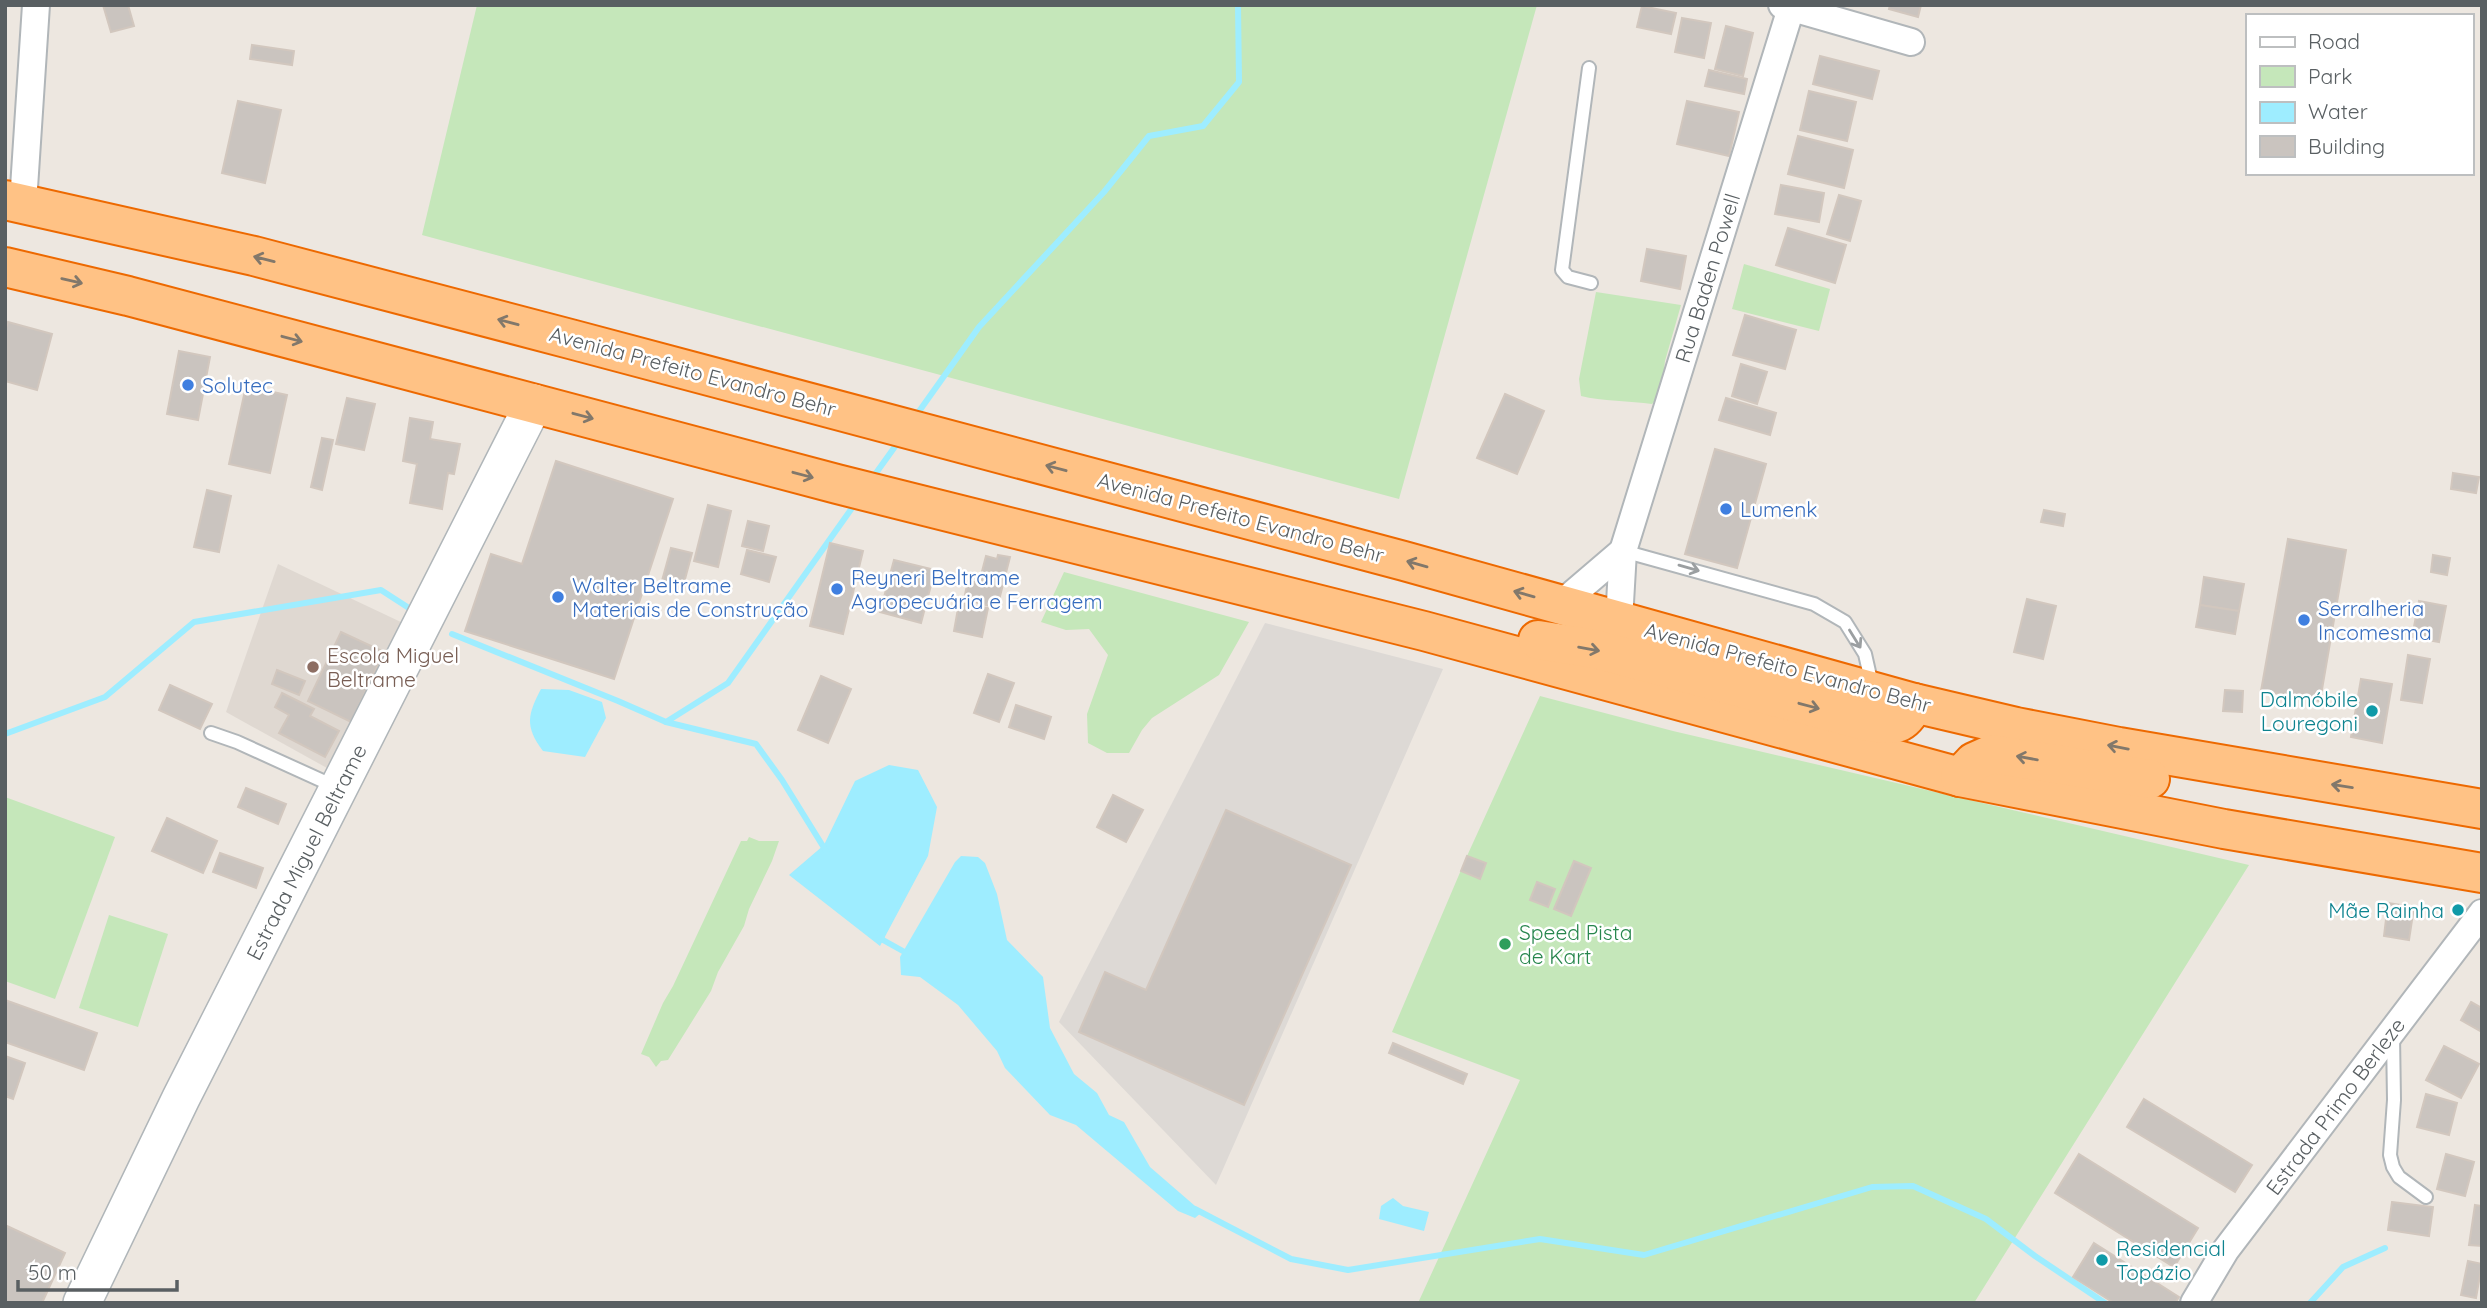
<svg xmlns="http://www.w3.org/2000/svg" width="2487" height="1308" viewBox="0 0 2487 1308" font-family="Quicksand,sans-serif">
<rect width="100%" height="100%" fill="#ede7e0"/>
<path fill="#ddd9d5" d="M1265,623l178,46 -227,516 -157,-163z"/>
<path fill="#dfd8d1" d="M278,564l125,59 -67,150 -110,-61z"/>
<g fill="#c5e7ba">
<path d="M477,5h1060l-138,494 -977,-264z"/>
<path d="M1744,264l86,25 -11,42 -87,-22z"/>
<path d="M1596,292l85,13 -16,56 -4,34 -9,9c-21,-3 -51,-3 -71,-8l-2,-17z"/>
<path d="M1064,572l185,50 -30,53 -67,43 -10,12 -13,23h-22l-19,-10 -1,-29 21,-59 -19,-26 -23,1 -25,-8z"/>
<path d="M1540,696l133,35 576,134 -275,438h-556l102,-223 -128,-48 75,-176z"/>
<path d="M5,797l110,40 -60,162 -50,-18z"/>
<path d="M749,837l10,4h20l-7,20 -23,48 -5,17 -26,46 -7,19 -43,69 -7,1 -5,6 -7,-10 -8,-3 22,-51 10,-17 68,-145h6z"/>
<path d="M109,915l59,19 -30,93 -59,-19z"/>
</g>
<g fill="#9eedff">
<path d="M541,689l28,1 33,12 4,16 -21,39 -42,-6c-19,-25 -15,-37 -2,-62z"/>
<path d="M889,765l29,5 19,37 -9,49 -48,90 -91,-71 35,-30 31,-64z"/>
<path d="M961,856l17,1 7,6 12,31 10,46 36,37 7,51 24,46 23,19 12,22 15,7 26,45 52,45 -7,6 -17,-7 -102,-86 -26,-10 -45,-47 -8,-17 -39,-46 -38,-28 -19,-2 -1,-18 55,-95z"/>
<path d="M1393,1198l10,8 26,6 -5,19 -45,-12 2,-13z"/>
</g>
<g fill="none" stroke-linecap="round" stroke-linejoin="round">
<g stroke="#9eedff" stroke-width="6">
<path d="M915,417l64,-90 125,-135 45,-56 54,-10 36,-44 -1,-77"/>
<path d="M871,480l28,-39"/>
<path d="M452,634l166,67 48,21 62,-39 129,-182"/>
<path d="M666,722l90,22 26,36 44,71"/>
<path d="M5,734l100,-37 89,-75 187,-32 31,20"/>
<path d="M878,934l5,6 27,15"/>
<path d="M1195,1209l96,50 57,11 192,-31 104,16 228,-68 41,-1 73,33 49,37 70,47"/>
<path d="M2310,1303l33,-36 42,-19"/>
</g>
</g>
<g fill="#cac4bf" stroke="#d2c7be" stroke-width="2">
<path d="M103,5h25l6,21 -23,6z"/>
<path d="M1890,5h31l-3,12 -29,-8z"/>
<path d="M1642,6l34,7 -5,21 -34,-7z"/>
<path d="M1682,18l29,5 -7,35 -29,-6z"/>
<path d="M1726,26l27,7 -10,43 -28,-7z"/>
<path d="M252,45l42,6 -2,14 -42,-6z"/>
<path d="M1820,56l59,15 -7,28 -59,-15z"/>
<path d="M1709,70l38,9 -3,15 -39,-8z"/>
<path d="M1809,91l47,11 -9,39 -47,-11z"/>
<path d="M238,101l43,9 -16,73 -43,-10z"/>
<path d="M1687,101l52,11 -10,44 -52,-12z"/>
<path d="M1798,136l55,14 -9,38 -56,-14z"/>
<path d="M1781,185l43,8 -5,29 -44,-8z"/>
<path d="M1839,195l22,6 -11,40 -23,-7z"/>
<path d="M1788,228l58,17 -11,38 -59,-18z"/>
<path d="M1647,249l39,7 -6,33 -39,-8z"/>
<path d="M1745,315l51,15 -11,39 -52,-14z"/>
<path d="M8,322l44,12 -15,56 -32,-9v-50z"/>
<path d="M179,351l31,6 -12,63 -31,-6z"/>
<path d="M1741,364l26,8 -10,32 -25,-8z"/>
<path d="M246,386l41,9 -17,78 -41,-9z"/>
<path d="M1505,394l39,17 -27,63 -40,-16z"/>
<path d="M347,398l28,6 -11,46 -28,-6z"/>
<path d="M1726,398l50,15 -6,22 -51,-15z"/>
<path d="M410,418l23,4 -3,17 30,5 -6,30 -6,-1 -6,36 -32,-6 7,-39 -14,-3z"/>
<path d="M322,438l11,2 -11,50 -11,-3z"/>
<path d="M1715,449l51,15 -29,104 -52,-14z"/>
<path d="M556,461l117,38 -59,180 -149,-48 26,-77 31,10z"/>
<path d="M2453,473l26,4 -3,16 -25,-4z"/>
<path d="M207,490l24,6 -12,56 -25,-5z"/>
<path d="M708,505l23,6 -13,56 -24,-6z"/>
<path d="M2044,510l21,4 -2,12 -22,-4z"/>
<path d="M748,521l21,5 -6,25 -21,-5z"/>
<path d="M2288,539l58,11 -26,151 -59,-10z"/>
<path d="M830,543l33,8 -20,83 -33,-8z"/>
<path d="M671,548l21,5 -11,41 -21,-6z"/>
<path d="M747,550l29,7 -7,25 -28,-8z"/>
<path d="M998,555l12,2 -13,51 -33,-9 4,-18 11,2 7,-27 11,3z"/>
<path d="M2433,555l17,3 -3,17 -16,-3z"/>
<path d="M894,560l41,10 -14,53 -41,-11z"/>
<path d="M2204,577l40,7 -5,27 -39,-6z"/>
<path d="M2027,599l29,7 -13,53 -29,-7z"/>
<path d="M2419,601l27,5 -7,36 -27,-5z"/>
<path d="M959,603l29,5 -6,29 -28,-6z"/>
<path d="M2200,605l39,6 -4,23 -39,-7z"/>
<path d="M341,632l43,20 -33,70 -43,-21z"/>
<path d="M2408,655l22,4 -8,44 -21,-3z"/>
<path d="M277,670l28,11 -6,14 -27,-11z"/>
<path d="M988,674l26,9 -15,39 -25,-9z"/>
<path d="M821,676l30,13 -23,54 -30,-13z"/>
<path d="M2361,679l31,5 -10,59 -31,-6z"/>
<path d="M170,685l42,19 -12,25 -41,-19z"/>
<path d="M2225,690l18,1 -1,21 -19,-1z"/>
<path d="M282,693l32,16 -4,7 29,15 -14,26 -46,-24 10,-18 -14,-8z"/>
<path d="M1016,705l35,12 -7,22 -35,-12z"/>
<path d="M246,788l40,16 -8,20 -40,-17z"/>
<path d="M1113,795l30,15 -17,32 -29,-15z"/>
<path d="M1226,810l125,55 -107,240 -165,-73 26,-60 41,18z"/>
<path d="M167,818l50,23 -14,32 -51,-22z"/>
<path d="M220,853l43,15 -7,20 -43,-16z"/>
<path d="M1467,856l19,7 -6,16 -19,-8z"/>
<path d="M1574,861l17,7 -20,48 -17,-7z"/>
<path d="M1537,882l18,7 -7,18 -18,-7z"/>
<path d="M2388,903l26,4 -5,33 -25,-4z"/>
<path d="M5,1000l92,33 -13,37 -79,-28z"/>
<path d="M2471,1002l11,6v24l-21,-12z"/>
<path d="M1393,1043l74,31 -4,10 -74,-31z"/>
<path d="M2444,1046l35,18 -18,34 -35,-18z"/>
<path d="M5,1056l20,7 -12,36 -8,-3z"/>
<path d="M2426,1094l31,9 -8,32 -32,-8z"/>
<path d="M2144,1099l108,66 -17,27 -108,-65z"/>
<path d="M2079,1154l119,74 -24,39 -119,-74z"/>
<path d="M2446,1154l28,8 -9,34 -28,-7z"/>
<path d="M2392,1202l41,5 -4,29 -41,-6z"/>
<path d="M2475,1205l7,1v40l-13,-1z"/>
<path d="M7,1226l58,27 -23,50h-37v-73z"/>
<path d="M2094,1243l85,54 -4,6h-61l-41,-26z"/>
<path d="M2468,1261l14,3 -6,34 -15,-3z"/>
</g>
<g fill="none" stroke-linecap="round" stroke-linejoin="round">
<g stroke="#b1b6b9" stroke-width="16">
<g id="lane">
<path d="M1589,68l-27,202 6,7 23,6"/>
<path d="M1623,551l191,53 31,18 20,32 7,31"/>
<path d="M211,733l26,9 99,45"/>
<path d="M2393,1036l1,64 -4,55 3,12 6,10 27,20"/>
</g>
</g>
<g stroke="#b1b6b9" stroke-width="30">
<g id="street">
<path d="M1782,5l129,37"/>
<path d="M23,203l13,-198"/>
<path d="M1561,604l62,-53"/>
<path d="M1619,620l4,-69 169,-546"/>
<path d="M2194,1303l31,-52 257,-338"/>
</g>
</g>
<g stroke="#b0b6b9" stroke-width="40">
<path id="secondary" d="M82,1303l99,-205 353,-695"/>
</g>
<g stroke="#ed6900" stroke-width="42">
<g id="highway">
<path d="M5,200l249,56 320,84 830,221 510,142 102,24 103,20 363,62"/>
<path d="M5,267l123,29 709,188 587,147 536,146 264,52 258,44"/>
<path d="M1538,640l57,9 273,73c25,3 35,6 46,-19"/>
<path d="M1960,777l14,-15 18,-8 158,25"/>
</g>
</g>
<use href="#lane" stroke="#fff" stroke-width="12"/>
<use href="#street" stroke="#fff" stroke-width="26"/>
<use href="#secondary" stroke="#fff" stroke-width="37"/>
<use href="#highway" stroke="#ffc285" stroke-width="38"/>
</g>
<defs><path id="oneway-shaft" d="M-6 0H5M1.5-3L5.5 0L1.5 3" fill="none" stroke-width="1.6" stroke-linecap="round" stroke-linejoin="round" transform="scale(1.75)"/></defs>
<g stroke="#82786b">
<use href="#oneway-shaft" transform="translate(264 259) rotate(-166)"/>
<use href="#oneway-shaft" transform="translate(72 281) rotate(13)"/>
<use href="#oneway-shaft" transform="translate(508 322) rotate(-165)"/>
<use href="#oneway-shaft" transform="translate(292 339) rotate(15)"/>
<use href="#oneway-shaft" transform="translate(583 416) rotate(15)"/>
<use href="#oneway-shaft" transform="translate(1056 468) rotate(-165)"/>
<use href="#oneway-shaft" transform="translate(803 475) rotate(15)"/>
<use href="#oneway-shaft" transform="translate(1417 564) rotate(-164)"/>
<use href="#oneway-shaft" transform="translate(1524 594) rotate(-164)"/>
<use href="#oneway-shaft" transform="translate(1589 649) rotate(10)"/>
<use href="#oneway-shaft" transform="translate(1809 706) rotate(15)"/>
<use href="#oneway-shaft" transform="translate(2118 747) rotate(-169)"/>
<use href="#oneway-shaft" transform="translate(2027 758) rotate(-170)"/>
<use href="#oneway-shaft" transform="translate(2342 786) rotate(-171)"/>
</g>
<g stroke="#9b9fa1">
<use href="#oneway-shaft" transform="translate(1689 568) rotate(16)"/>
<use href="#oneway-shaft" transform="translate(1855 639) rotate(58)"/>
</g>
<g fill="#3f7fe0" stroke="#fff" stroke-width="2.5">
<circle cx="188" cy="385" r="7"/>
<circle cx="1726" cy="509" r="7"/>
<circle cx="837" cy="589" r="7"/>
<circle cx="558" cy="597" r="7"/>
<circle cx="2304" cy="620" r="7"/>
</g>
<circle fill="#8d6e63" stroke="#fff" stroke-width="2.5" cx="313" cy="667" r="7"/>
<g fill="#0f9aa8" stroke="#fff" stroke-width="2.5">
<circle cx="2372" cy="711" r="7"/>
<circle cx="2458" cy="910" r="7"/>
<circle cx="2102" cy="1260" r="7"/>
</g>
<circle fill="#2e9e5b" stroke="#fff" stroke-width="2.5" cx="1505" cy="944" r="7"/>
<g text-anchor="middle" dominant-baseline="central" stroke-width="5" stroke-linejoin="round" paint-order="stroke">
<g font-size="21" fill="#595f62" stroke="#fff">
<text transform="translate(1707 278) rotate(-73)">Rua Baden Powell</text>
<text transform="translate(693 371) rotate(15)">Avenida Prefeito Evandro Behr</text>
<text transform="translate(1241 517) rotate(15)">Avenida Prefeito Evandro Behr</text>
<text transform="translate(1788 667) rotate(15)">Avenida Prefeito Evandro Behr</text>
<text transform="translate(306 852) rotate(-63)">Estrada Miguel Beltrame</text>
<text transform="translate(2335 1106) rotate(-53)">Estrada Primo Berleze</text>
</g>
<g font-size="21" fill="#366cbe" stroke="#fff" text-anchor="start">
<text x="202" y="385">Solutec</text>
<text x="1740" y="509">Lumenk</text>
<text x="851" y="577">Reyneri Beltrame<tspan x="851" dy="24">Agropecuária e Ferragem</tspan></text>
<text x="572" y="585">Walter Beltrame<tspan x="572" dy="24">Materiais de Construção</tspan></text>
<text x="2318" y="608">Serralheria<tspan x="2318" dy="24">Incomesma</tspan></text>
</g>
<g font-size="21" fill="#785e54" stroke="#fff" text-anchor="start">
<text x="327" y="655">Escola Miguel<tspan x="327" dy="24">Beltrame</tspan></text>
</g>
<g font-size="21" fill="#0d838f" stroke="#fff" text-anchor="end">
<text x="2358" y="699">Dalmóbile<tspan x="2358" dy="24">Louregoni</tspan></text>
<text x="2444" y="910">Mãe Rainha</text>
<text x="2116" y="1248" text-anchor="start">Residencial<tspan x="2116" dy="24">Topázio</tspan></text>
</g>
<g font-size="21" fill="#27864d" stroke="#fff" text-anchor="start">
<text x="1519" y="932">Speed Pista<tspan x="1519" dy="24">de Kart</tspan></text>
</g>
</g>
<rect width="2487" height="1308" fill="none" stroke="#595f62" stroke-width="14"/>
<rect x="2246" y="14" width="228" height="161" fill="#ffffff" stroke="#bdbfc0" stroke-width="2"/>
<rect x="2260" y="37" width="35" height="10" fill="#ffffff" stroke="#bdbfc0" stroke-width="2"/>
<text x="2308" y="49" font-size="21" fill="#595f62">Road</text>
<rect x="2260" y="66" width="35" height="21" fill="#c5e7ba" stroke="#bdbfc0" stroke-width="2"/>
<text x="2308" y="84" font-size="21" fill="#595f62">Park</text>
<rect x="2260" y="102" width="35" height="21" fill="#9eedff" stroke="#bdbfc0" stroke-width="2"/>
<text x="2308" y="119" font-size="21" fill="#595f62">Water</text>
<rect x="2260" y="136" width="35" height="21" fill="#cac4bf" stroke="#bdbfc0" stroke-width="2"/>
<text x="2308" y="154" font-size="21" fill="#595f62">Building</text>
<path d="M18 1280v10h159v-10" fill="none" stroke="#595f62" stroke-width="3.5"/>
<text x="28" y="1280" font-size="21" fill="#595f62" stroke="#ffffff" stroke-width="5" paint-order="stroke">50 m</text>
</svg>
